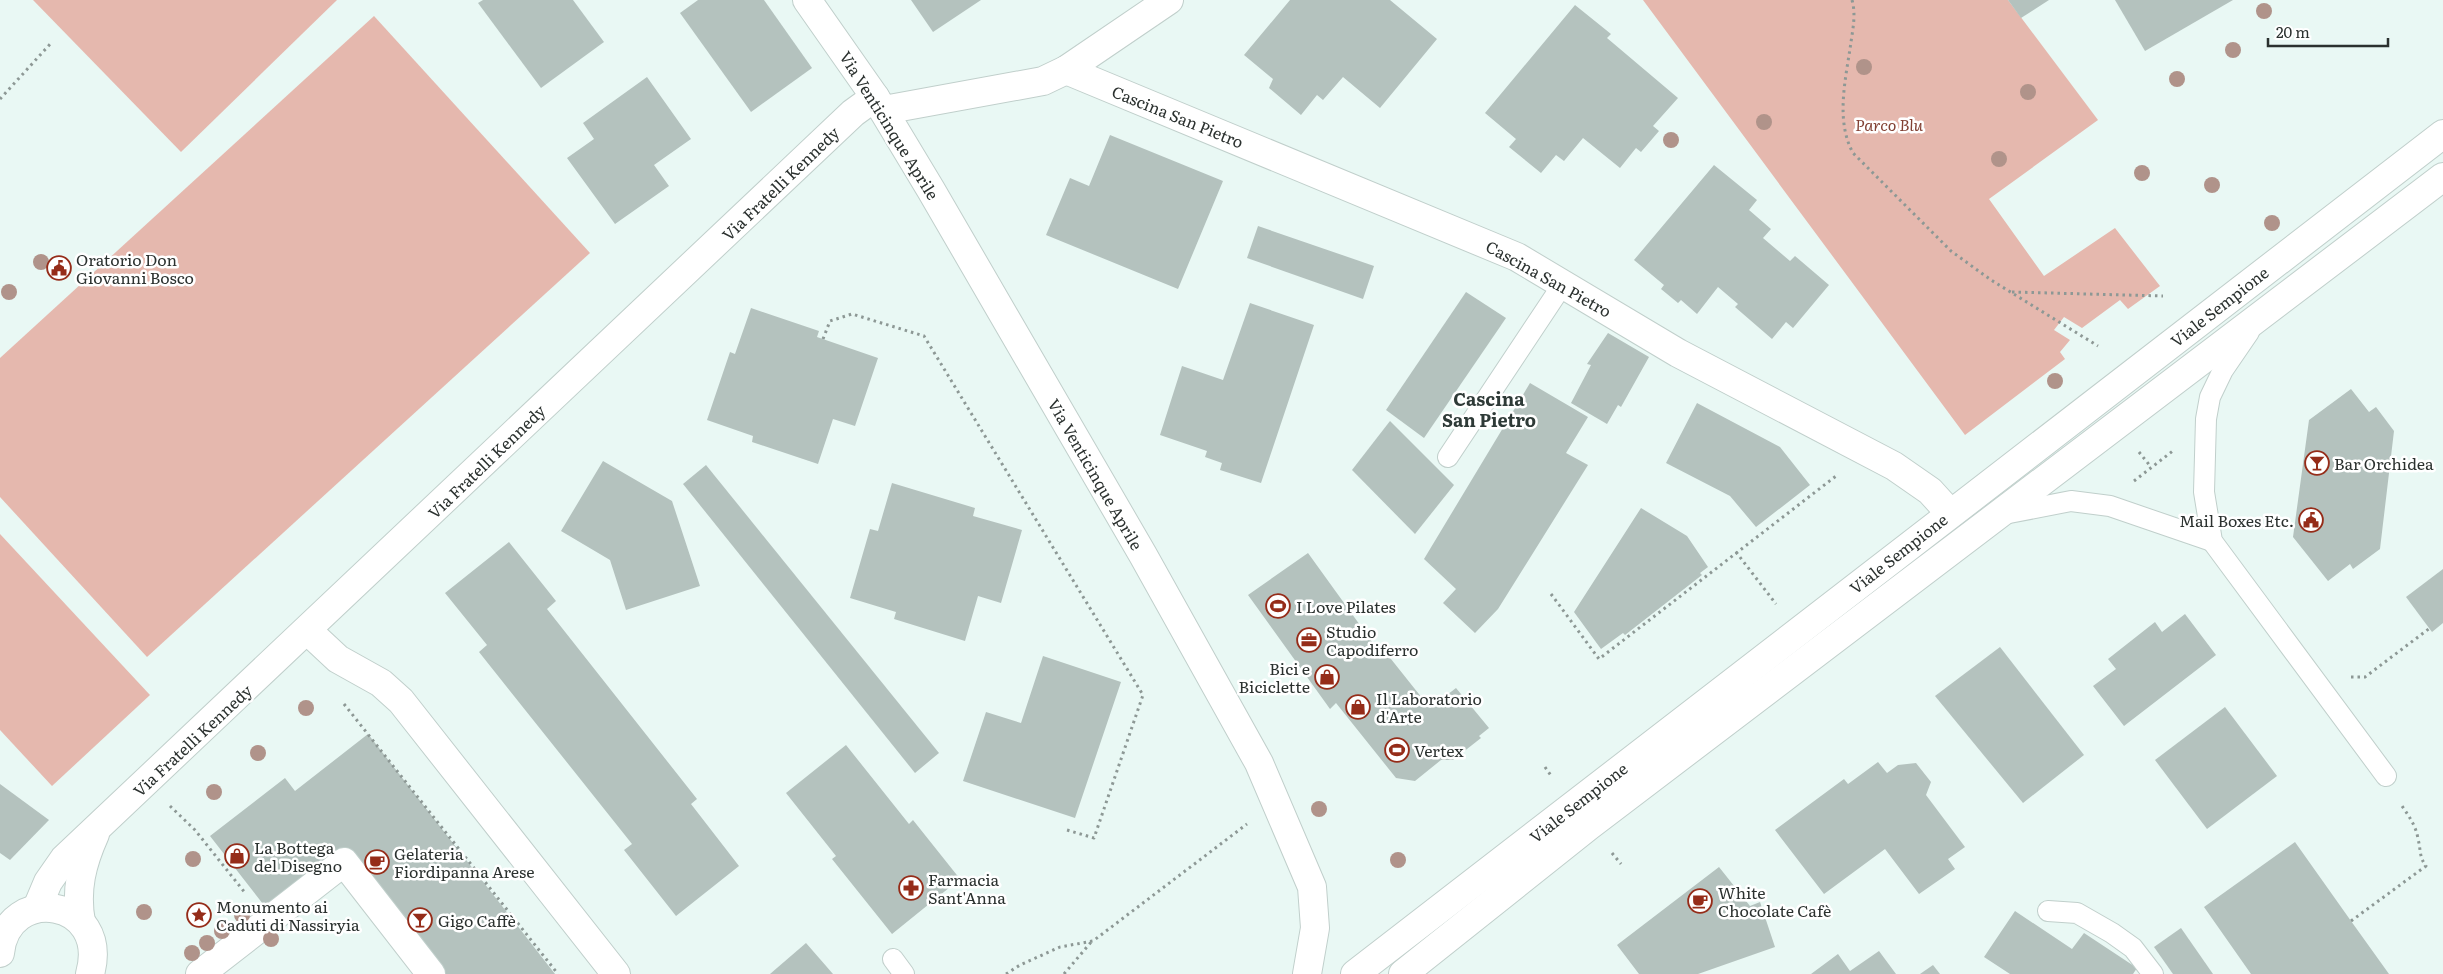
<svg xmlns="http://www.w3.org/2000/svg" width="2443" height="974" viewBox="0 0 2443 974" font-family="Literata,serif">
<rect width="100%" height="100%" fill="#e9f8f4"/>
<g fill="#e5b8ae">
<path d="M33,0h304l-156,152z"/>
<path d="M1643,0h365l90,120 -109,79 55,77 71,-48 45,58 -32,23 -8,-9 -38,28 -18,-11 -10,13 16,10 -10,12 5,7 -100,76z"/>
<path d="M374,16l216,237 -443,404 -147,-160v-139z"/>
<path d="M0,534l150,161 -98,91 -52,-56z"/>
</g>
<g fill="#b4c2be">
<path d="M483,0h90l31,42 -63,46 -63,-85z"/>
<path d="M698,0h66l48,68 -61,44 -71,-99z"/>
<path d="M911,0h70l-48,32z"/>
<path d="M1290,0h100l47,39 -57,69 -37,-31 -20,23 -6,-5 -16,20 -32,-27 4,-9 -29,-24z"/>
<path d="M2008,0h41l-28,18z"/>
<path d="M2115,0h118l-88,51z"/>
<path d="M1575,5l36,29 -4,4 71,60 -25,28 6,5 -18,21 -5,-4 -16,20 -37,-30 -19,23 -8,-6 -15,18 -32,-26 7,-8 -31,-26z"/>
<path d="M647,77l44,62 -37,26 15,21 -54,38 -48,-66 27,-19 -11,-16z"/>
<path d="M1110,135l113,46 -45,108 -132,-54 24,-57 19,8z"/>
<path d="M1714,165l43,35 -8,10 22,19 -8,9 27,23 5,-5 34,29 -36,43 -7,-6 -14,17 -37,-32 3,-3 -20,-17 -21,27 -16,-14 -3,3 -17,-14 3,-4 -30,-25z"/>
<path d="M1258,226l116,40 -11,33 -116,-41z"/>
<path d="M1466,292l40,26 -82,120 -38,-28z"/>
<path d="M1250,303l64,22 -53,158 -41,-13 2,-7 -17,-6 2,-6 -47,-16 22,-69 41,14z"/>
<path d="M751,308l68,23 -2,6 61,21 -23,68 -22,-7 -15,45 -66,-22 1,-6 -46,-16 23,-68 5,2z"/>
<path d="M1608,333l41,24 -28,50 -3,-2 -11,19 -36,-21 20,-38 -4,-1z"/>
<path d="M1530,383l58,34 -22,36 22,12 -90,144 -23,24 -32,-30 13,-14 -32,-30z"/>
<path d="M2351,389l18,23 7,-5 18,24 -14,118 -27,20 -3,-5 -22,17 -35,-44 16,-117z"/>
<path d="M1697,403l83,44 30,38 -54,42 -26,-31 -64,-33z"/>
<path d="M1390,421l64,64 -39,49 -63,-64z"/>
<path d="M603,461l69,40 28,85 -74,24 -16,-50 -49,-29z"/>
<path d="M706,465l233,288 -24,20 -232,-289z"/>
<path d="M892,483l83,25 -2,8 49,14 -21,73 -23,-7 -13,45 -71,-22 2,-7 -46,-14 20,-69 8,2z"/>
<path d="M1641,508l46,28 21,31 -8,6 2,2 -77,60 -2,-2 -22,16 -27,-37z"/>
<path d="M509,542l47,59 -9,8 150,190 -6,5 48,62 -63,50 -52,-66 8,-6 -153,-192 8,-7 -42,-52z"/>
<path d="M1308,553l75,104 4,-3 43,54 26,-20 33,40 -10,8 2,2 -28,22h-12l-26,21 -19,-3 -60,-75 -6,6 -82,-114z"/>
<path d="M2443,569v54l-11,9 -26,-35z"/>
<path d="M2185,614l31,41 -92,71 -31,-40 23,-17 -8,-10 47,-37 7,10z"/>
<path d="M2000,647l84,108 -61,48 -88,-107z"/>
<path d="M1043,656l78,26 -46,136 -112,-37 23,-69 35,11z"/>
<path d="M2225,707l52,69 -70,53 -52,-69z"/>
<path d="M368,734l187,240h-114l-86,-110 -85,49 -60,-77 75,-58 10,13z"/>
<path d="M846,745l63,79 4,-4 47,59 -68,55 -60,-75 4,-3 -50,-63z"/>
<path d="M1878,762l9,11 11,-8 18,-2 15,19 -5,13 39,52 -17,12 7,10 -36,25 -34,-45 -61,45 -49,-64 69,-51 4,5z"/>
<path d="M0,784l49,36 -39,40 -10,-7z"/>
<path d="M2295,842l56,79 38,53h-138l-47,-67z"/>
<path d="M1719,867l31,39 10,-4 15,45 -77,27h-59l-22,-29z"/>
<path d="M2015,911l57,38 12,-16 53,35 -4,6h-123l-26,-17z"/>
<path d="M2181,928l32,46h-40l-19,-27z"/>
<path d="M806,943l27,31h-63z"/>
<path d="M1879,951l17,23h-85l27,-20 12,17z"/>
<path d="M1933,965l7,9h-20z"/>
</g>
<g fill="none" stroke-linecap="round" stroke-linejoin="round">
<g stroke="#c0cfcb" stroke-width="22">
<g id="lane">
<path d="M2249,332l-26,38 -13,27 -4,22 -2,73 8,49 174,235"/>
<path d="M1448,457l115,-173"/>
<path d="M2004,514l67,-13 39,5 102,35"/>
<path d="M2048,911l29,2 35,20 21,15 20,26"/>
<path d="M893,959l11,15"/>
</g>
</g>
<g stroke="#c0cfcb" stroke-width="30">
<g id="street">
<path d="M807,0l68,97 56,93 212,365 116,208 53,124 3,41 -8,46"/>
<path d="M1066,70l451,187 161,96 216,113 36,25 20,22"/>
<path d="M884,110l159,-29 23,-11 103,-70"/>
<path d="M308,631l30,28 43,24 20,18 215,273"/>
<path d="M37,908l11,-26 16,-23 789,-746 22,-16"/>
<path d="M81,922c-6,-32 1,-59 14,-88"/>
<path d="M0,953c7,-70 111,-55 90,21"/>
<path d="M200,974l144,-112 87,112"/>
<path d="M1355,974l1088,-840"/>
<path d="M1403,974l187,-149 853,-648"/>
</g>
</g>
<g stroke="#8d9895" stroke-width="3" stroke-dasharray="2.5 4" stroke-linecap="butt">
<path d="M1852,0c4,14 1,28 -1,42 -5,36 -16,78 2,111l98,98 40,29 107,66"/>
<path d="M0,99l52,-57"/>
<path d="M2012,292l151,4"/>
<path d="M823,339l7,-18 22,-7 72,22 219,359 -49,143 -27,-8"/>
<path d="M2139,452l12,15"/>
<path d="M2134,481l40,-31"/>
<path d="M1736,552l40,52"/>
<path d="M1551,594l48,65 237,-183"/>
<path d="M2351,677h14l65,-49"/>
<path d="M344,704l214,270"/>
<path d="M1545,767l7,10"/>
<path d="M170,806l25,24 51,64"/>
<path d="M1612,853l9,11"/>
<path d="M2351,921l75,-55c-7,-9 -5,-16 -8,-27 -2,-14 -10,-24 -18,-36"/>
<path d="M1006,974l14,-9 40,-18 33,-6 154,-117"/>
<path d="M1064,974l28,-33"/>
</g>
<use href="#lane" stroke="#fff" stroke-width="20"/>
<use href="#street" stroke="#fff" stroke-width="28"/>
</g>
<g fill="#b0938a">
<circle cx="2264" cy="11" r="8"/>
<circle cx="2233" cy="50" r="8"/>
<circle cx="1864" cy="67" r="8"/>
<circle cx="2177" cy="79" r="8"/>
<circle cx="2028" cy="92" r="8"/>
<circle cx="1764" cy="122" r="8"/>
<circle cx="1671" cy="140" r="8"/>
<circle cx="1999" cy="159" r="8"/>
<circle cx="2142" cy="173" r="8"/>
<circle cx="2212" cy="185" r="8"/>
<circle cx="2272" cy="223" r="8"/>
<circle cx="41" cy="262" r="8"/>
<circle cx="9" cy="292" r="8"/>
<circle cx="2055" cy="381" r="8"/>
<circle cx="306" cy="708" r="8"/>
<circle cx="258" cy="753" r="8"/>
<circle cx="214" cy="792" r="8"/>
<circle cx="1319" cy="809" r="8"/>
<circle cx="193" cy="859" r="8"/>
<circle cx="1398" cy="860" r="8"/>
<circle cx="144" cy="912" r="8"/>
<circle cx="242" cy="915" r="8"/>
<circle cx="222" cy="931" r="8"/>
<circle cx="271" cy="939" r="8"/>
<circle cx="207" cy="943" r="8"/>
<circle cx="192" cy="953" r="8"/>
</g>
<defs>
<g id="civic-ring" transform="scale(1.25)"><circle r="9.5" fill="#fff" stroke="#952c19" stroke-width="1.5"/><path d="M-.6-6.5H3V-4.5H.6V-3L4-1V1h2V6H-6V1h2V-1L-.6-3ZM-1.2 2.5V6h2.4V2.5Z" fill="#952c19"/></g>
<g id="bar-ring" transform="scale(1.25)"><circle r="9.5" fill="#fff" stroke="#952c19" stroke-width="1.5"/><path d="M-6-5H6L.8 .8V4.5H3.5V6h-7V4.5H-.8V.8Z" fill="#952c19"/></g>
<g id="stadium-ring" transform="scale(1.25)"><circle r="9.5" fill="#fff" stroke="#952c19" stroke-width="1.5"/><path d="M0-5a6.5 5 0 1 0 0 10a6.5 5 0 1 0 0-10ZM-3.5-1.8h7v3.6h-7Z" fill="#952c19"/></g>
<g id="office-ring" transform="scale(1.25)"><circle r="9.5" fill="#fff" stroke="#952c19" stroke-width="1.5"/><path d="M-6-3h4V-5.5h4V-3h4V5H-6ZM-1-4.5V-3h2v-1.5ZM-6 0V1H6V0Z" fill="#952c19"/></g>
<g id="shop-ring" transform="scale(1.25)"><circle r="9.5" fill="#fff" stroke="#952c19" stroke-width="1.5"/><path d="M-5-2.5h2.3a2.7 3.5 0 0 1 5.4 0H5L5.5 6h-11ZM-1.5-2.5h3a1.5 2.3 0 0 0-3 0Z" fill="#952c19"/></g>
<g id="cafe-ring" transform="scale(1.25)"><circle r="9.5" fill="#fff" stroke="#952c19" stroke-width="1.5"/><path d="M-5.5-4.5H6V0H3Q3 3.5 0 3.5H-2.5Q-5.5 3.5-5.5 0ZM3-3.2v2h1.7v-2ZM-6 4.5H4V6H-6Z" fill="#952c19"/></g>
<g id="pharmacy-ring" transform="scale(1.25)"><circle r="9.5" fill="#fff" stroke="#952c19" stroke-width="1.5"/><path d="M-2-6h4v4h4v4h-4v4h-4v-4h-4v-4h4Z" fill="#952c19"/></g>
<g id="sight-ring" transform="scale(1.25)"><circle r="9.5" fill="#fff" stroke="#952c19" stroke-width="1.5"/><path d="M0-6L1.8-2.2L6-1.7L2.9 1.2L3.7 5.4L0 3.3L-3.7 5.4L-2.9 1.2L-6-1.7L-1.8-2.2Z" fill="#952c19"/></g>
</defs>
<g fill-rule="evenodd">
<use href="#civic-ring" x="59" y="268"/>
<use href="#bar-ring" x="2317" y="463"/>
<use href="#civic-ring" x="2311" y="520"/>
<use href="#stadium-ring" x="1278" y="606"/>
<use href="#office-ring" x="1309" y="640"/>
<use href="#shop-ring" x="1327" y="677"/>
<use href="#shop-ring" x="1358" y="707"/>
<use href="#stadium-ring" x="1397" y="750"/>
<use href="#shop-ring" x="237" y="856"/>
<use href="#cafe-ring" x="377" y="862"/>
<use href="#pharmacy-ring" x="911" y="888"/>
<use href="#cafe-ring" x="1700" y="901"/>
<use href="#sight-ring" x="199" y="915"/>
<use href="#bar-ring" x="420" y="920"/>
</g>
<g text-anchor="middle" dominant-baseline="central" stroke-width="5" stroke-linejoin="round" paint-order="stroke">
<g font-size="16" fill="#2b312f" stroke="#fff">
<text transform="translate(1178 116) rotate(22)">Cascina San Pietro</text>
<text transform="translate(890 125) rotate(58)">Via Venticinque Aprile</text>
<text transform="translate(780 183) rotate(-44)">Via Fratelli Kennedy</text>
<text transform="translate(1549 278) rotate(29)">Cascina San Pietro</text>
<text transform="translate(2219 306) rotate(-38)">Viale Sempione</text>
<text transform="translate(486 461) rotate(-44)">Via Fratelli Kennedy</text>
<text transform="translate(1096 474) rotate(60)">Via Venticinque Aprile</text>
<text transform="translate(1898 553) rotate(-38)">Viale Sempione</text>
<text transform="translate(192 740) rotate(-43)">Via Fratelli Kennedy</text>
<text transform="translate(1578 802) rotate(-38)">Viale Sempione</text>
</g>
<g font-size="16" font-style="italic" fill="#824134" stroke="#fff">
<text x="1889" y="124">Parco Blu</text>
</g>
<g font-size="16" fill="#2b312f" stroke="#fff" text-anchor="start">
<text x="76" y="259">Oratorio Don<tspan x="76" dy="18">Giovanni Bosco</tspan></text>
<text x="2334" y="463">Bar Orchidea</text>
<text x="2294" y="520" text-anchor="end">Mail Boxes Etc.</text>
<text x="1296" y="606">I Love Pilates</text>
<text x="1326" y="631">Studio<tspan x="1326" dy="18">Capodiferro</tspan></text>
<text x="1310" y="668" text-anchor="end">Bici e<tspan x="1310" dy="18">Biciclette</tspan></text>
<text x="1376" y="698">Il Laboratorio<tspan x="1376" dy="18">d'Arte</tspan></text>
<text x="1414" y="750">Vertex</text>
<text x="254" y="847">La Bottega<tspan x="254" dy="18">del Disegno</tspan></text>
<text x="394" y="853">Gelateria<tspan x="394" dy="18">Fiordipanna Arese</tspan></text>
<text x="928" y="879">Farmacia<tspan x="928" dy="18">Sant'Anna</tspan></text>
<text x="1718" y="892">White<tspan x="1718" dy="18">Chocolate Cafè</tspan></text>
<text x="216" y="906">Monumento ai<tspan x="216" dy="18">Caduti di Nassiryia</tspan></text>
<text x="438" y="920">Gigo Caffè</text>
</g>
<g font-size="18" font-weight="bold" fill="#2e3a37" stroke="#fff">
<text x="1489" y="398">Cascina<tspan x="1489" dy="21">San Pietro</tspan></text>
</g>
</g>
<path d="M2268 38v8h120v-8" fill="none" stroke="#2b312f" stroke-width="2.5"/>
<text x="2276" y="38" font-size="15" fill="#2b312f" stroke="#ffffff" stroke-width="4" paint-order="stroke">20 m</text>
</svg>
